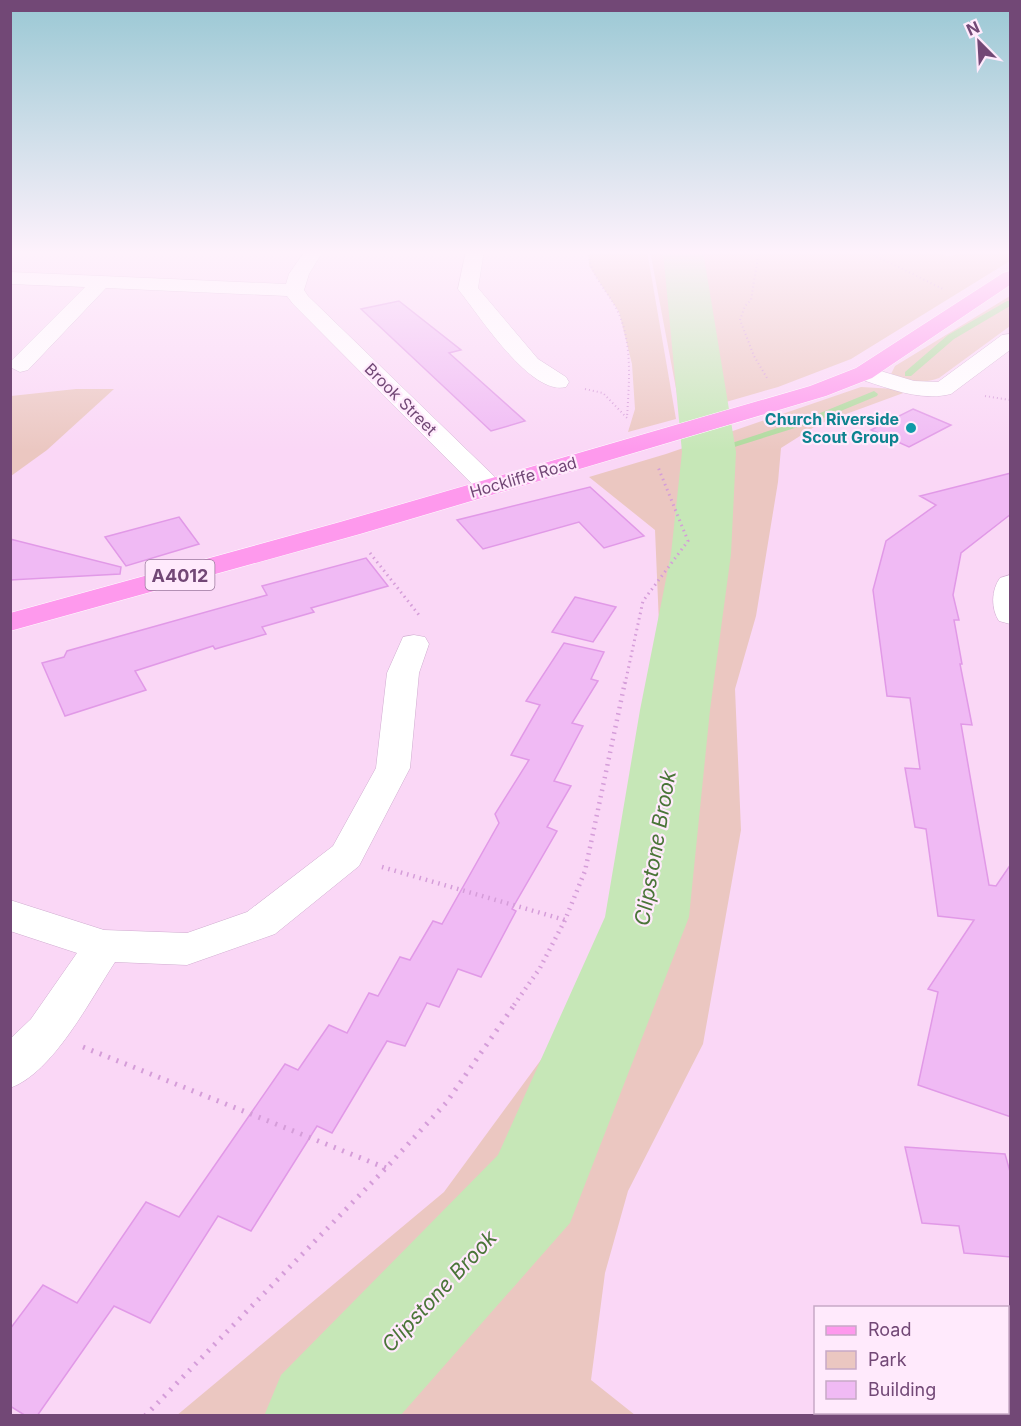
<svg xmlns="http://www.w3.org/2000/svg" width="1021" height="1426" viewBox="0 0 1021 1426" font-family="Inter,sans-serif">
<rect width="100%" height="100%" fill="#fde3f9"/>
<path fill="#fad7f6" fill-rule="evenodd" d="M10,251h1000v1164h-999zM816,1308h192v104h-192z"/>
<g fill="#ebc7c1">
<path d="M589,251h58l29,168 -48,13 7,-23 -3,-45 -13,-52 -30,-46z"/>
<path d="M650,251h286l11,5 33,-5h30v10l-159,98 -73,28 -97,28z"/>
<path d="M1010,296v30l-71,52c-17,7 -31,2 -48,-4l4,-8z"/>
<path d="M861,387l35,2 10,3 -87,32 -38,24 -3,34 -22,134 -21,73 6,141 -38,214 -75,147 -23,82 -14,107 44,35 -459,1 268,-224 138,-188 49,-169 28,-211 -4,-94 -66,-53 77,-23z"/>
<path d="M76,389h38l-67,61 -36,26v-80z"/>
</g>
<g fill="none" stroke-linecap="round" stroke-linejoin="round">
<g fill="#afda9d" fill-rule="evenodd">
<path d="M1007,301h3v5l-56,33 -43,37h-6v-4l43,-37z"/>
<path d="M874,391l4,3 -1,2 -63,26 -102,32h-6l-2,-2 104,-34z"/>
</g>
<path fill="#c6e7b7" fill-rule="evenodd" d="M663,251h40l33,201 -5,102 -21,156 -21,207 -119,306 -170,193h-136l17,-41 217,-220 107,-238 35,-207 31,-156 11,-102z"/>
</g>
<g fill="#f0baf4" stroke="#e199e7" stroke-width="1.5">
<path d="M399,301l62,49 -12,3 76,68 -34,10 -130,-122z"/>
<path d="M913,409l38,16 -42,22 -38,-17z"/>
<path d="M1011,473v41l-50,39 -8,42 6,25h-5l8,44h-2l12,61 -11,-1 28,161 7,1 15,-22v253l-93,-32 20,-93 -10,-3 46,-69 -36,-4 -12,-87 -11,-2 -10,-59 15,1 -10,-71 -23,-2 -14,-106 13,-49 50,-36 -16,-9z"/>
<path d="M590,487l54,49 -40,12 -25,-26 -96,27 -26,-29z"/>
<path d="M179,517l20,27 -73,22 -21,-29z"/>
<path d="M10,539l111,28 -1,7 -110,6z"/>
<path d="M366,558l22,28 -77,22 3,4 -52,15 4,7 -51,15 -2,-3 -78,25 11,19 -81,26 -23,-53 22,-6 3,-6 200,-56 -5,-9z"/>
<path d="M575,597l41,10 -23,35 -41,-10z"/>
<path d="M564,643l40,9 -13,27 7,2 -26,42 11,3 -29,55 17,5 -24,41 10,4 -45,78 4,2 -35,66 -23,-8 -19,38 -12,-4 -22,43 -18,-5 -55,92 -15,-7 -66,105 -33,-15 -68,107 -36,-17 -77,110h-11l-16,-10v-77l33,-44 34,18 69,-101 33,15 106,-153 13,6 31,-45 18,8 22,-40 9,3 22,-39 10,3 23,-39 9,3 57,-101 -4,-9 34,-54 -18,-5 29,-50 -14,-4z"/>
<path d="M905,1147l100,7 6,21v82l-47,-4 -5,-27 -37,-3z"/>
</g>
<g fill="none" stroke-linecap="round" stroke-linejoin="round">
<g stroke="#d0acd0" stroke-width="1">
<g id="minor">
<path d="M305,251h18l-14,23 -5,16 4,6 191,185 4,6 -4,6 -9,2 -9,-2 -188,-189 -6,-8 -181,-8 -78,82 -8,2 -10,-5 2,-7 73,-73 -75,-3v-12l276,12 3,-10z"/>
<path d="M466,251h18l-6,37 60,71 28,18 3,5 -3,5c-35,9 -85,-69 -105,-94l-3,-4z"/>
<path d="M1010,334v16l-59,44c-32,8 -65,-7 -95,-16l-3,-5 3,-5 8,-2 50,15 24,1 64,-47z"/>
<path d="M1010,575v49l-11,-3c-8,-12 -8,-31 1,-43z"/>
<path d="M414,635l11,2 4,7 -10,29 -9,95 -51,98 -84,68 -88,31 -72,-3c-25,38 -62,111 -105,126v-49l21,-20 46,-66 -67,-22v-31l94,30 83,3 60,-21 86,-66 43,-78 11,-95 16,-36z"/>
</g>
</g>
<g stroke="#fff" stroke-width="1">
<path id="major" d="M1010,271v14l-138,93 -46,18 -466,138 -350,97v-18l330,-91 470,-136 46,-18 147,-95z"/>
</g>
<g stroke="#d59dd9" stroke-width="2" stroke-dasharray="1 3" stroke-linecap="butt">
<path d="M588,251c2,26 20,39 30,61 15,33 11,71 9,105"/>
<path d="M759,251l-8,49 -6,6 -5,14 14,36 13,22"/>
<path d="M866,251l77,38"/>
<path d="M585,389l18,4 24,25"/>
<path d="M985,396l25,4"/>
</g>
<g stroke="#d59dd9" stroke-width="3" stroke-dasharray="1.5 4" stroke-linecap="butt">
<path d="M370,553l49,62"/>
<path d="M625,684l18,-83 45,-60 -30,-74"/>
</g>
<g stroke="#d59dd9" stroke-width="4.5" stroke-dasharray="1.5 5" stroke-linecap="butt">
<path d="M382,867l183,53"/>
<path d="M514,1005l26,-37 25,-48 20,-49 40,-189"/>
</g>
<g stroke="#d59dd9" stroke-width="5" stroke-dasharray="2 7" stroke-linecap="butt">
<path d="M83,1047l303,121"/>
<path d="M145,1416l241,-248 60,-65 69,-99"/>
</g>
<use href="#minor" fill="#fff" fill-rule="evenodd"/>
<use href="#major" fill="#fe99ed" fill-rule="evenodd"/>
</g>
<linearGradient id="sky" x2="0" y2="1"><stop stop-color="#9ac8d4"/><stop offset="0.56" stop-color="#fef2fc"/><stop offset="1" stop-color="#fef2fc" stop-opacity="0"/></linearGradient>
<rect width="1021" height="451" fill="url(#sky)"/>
<circle fill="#0f9aa8" stroke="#ffeafc" stroke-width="2" cx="911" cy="428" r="6"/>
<g text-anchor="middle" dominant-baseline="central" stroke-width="4.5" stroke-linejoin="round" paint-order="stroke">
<g font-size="16" fill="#724876" stroke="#ffeafc">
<text transform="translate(401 399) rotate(45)">Brook Street</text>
<text transform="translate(523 477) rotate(-16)">Hockliffe Road</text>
</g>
<g font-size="16" font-weight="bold" fill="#0d838f" stroke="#ffeafc" text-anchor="end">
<text x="899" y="419">Church Riverside<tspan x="899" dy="18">Scout Group</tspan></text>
</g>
<rect fill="#ffeafc" stroke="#9c799e" stroke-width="1.5" x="145.5" y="560" width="69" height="30" rx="4.5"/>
<g font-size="18" font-weight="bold" fill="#724876">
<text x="180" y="575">A4012</text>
</g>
<g font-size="21" font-style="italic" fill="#4a7538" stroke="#ffeafc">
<text transform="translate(655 848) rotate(-80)">Clipstone Brook</text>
<text transform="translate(439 1291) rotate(-47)">Clipstone Brook</text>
</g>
</g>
<rect width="1021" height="1426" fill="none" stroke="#724876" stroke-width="24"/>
<rect x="814" y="1306" width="195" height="108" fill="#ffeafc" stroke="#c7a9c6" stroke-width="1.5"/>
<rect x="826" y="1326" width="30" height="9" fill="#fe99ed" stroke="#c7a9c6" stroke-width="1.5"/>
<text x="868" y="1336" font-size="18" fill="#724876">Road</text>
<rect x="826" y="1351" width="30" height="18" fill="#ebc7c1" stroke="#c7a9c6" stroke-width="1.5"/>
<text x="868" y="1366" font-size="18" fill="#724876">Park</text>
<rect x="826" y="1381" width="30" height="18" fill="#f0baf4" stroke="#c7a9c6" stroke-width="1.5"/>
<text x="868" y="1396" font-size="18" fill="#724876">Building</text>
<g transform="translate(979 42) rotate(336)" stroke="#ffeafc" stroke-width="4.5" paint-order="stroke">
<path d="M0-4.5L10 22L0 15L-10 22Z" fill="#724876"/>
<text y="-9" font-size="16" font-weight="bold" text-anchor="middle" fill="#724876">N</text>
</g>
</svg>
